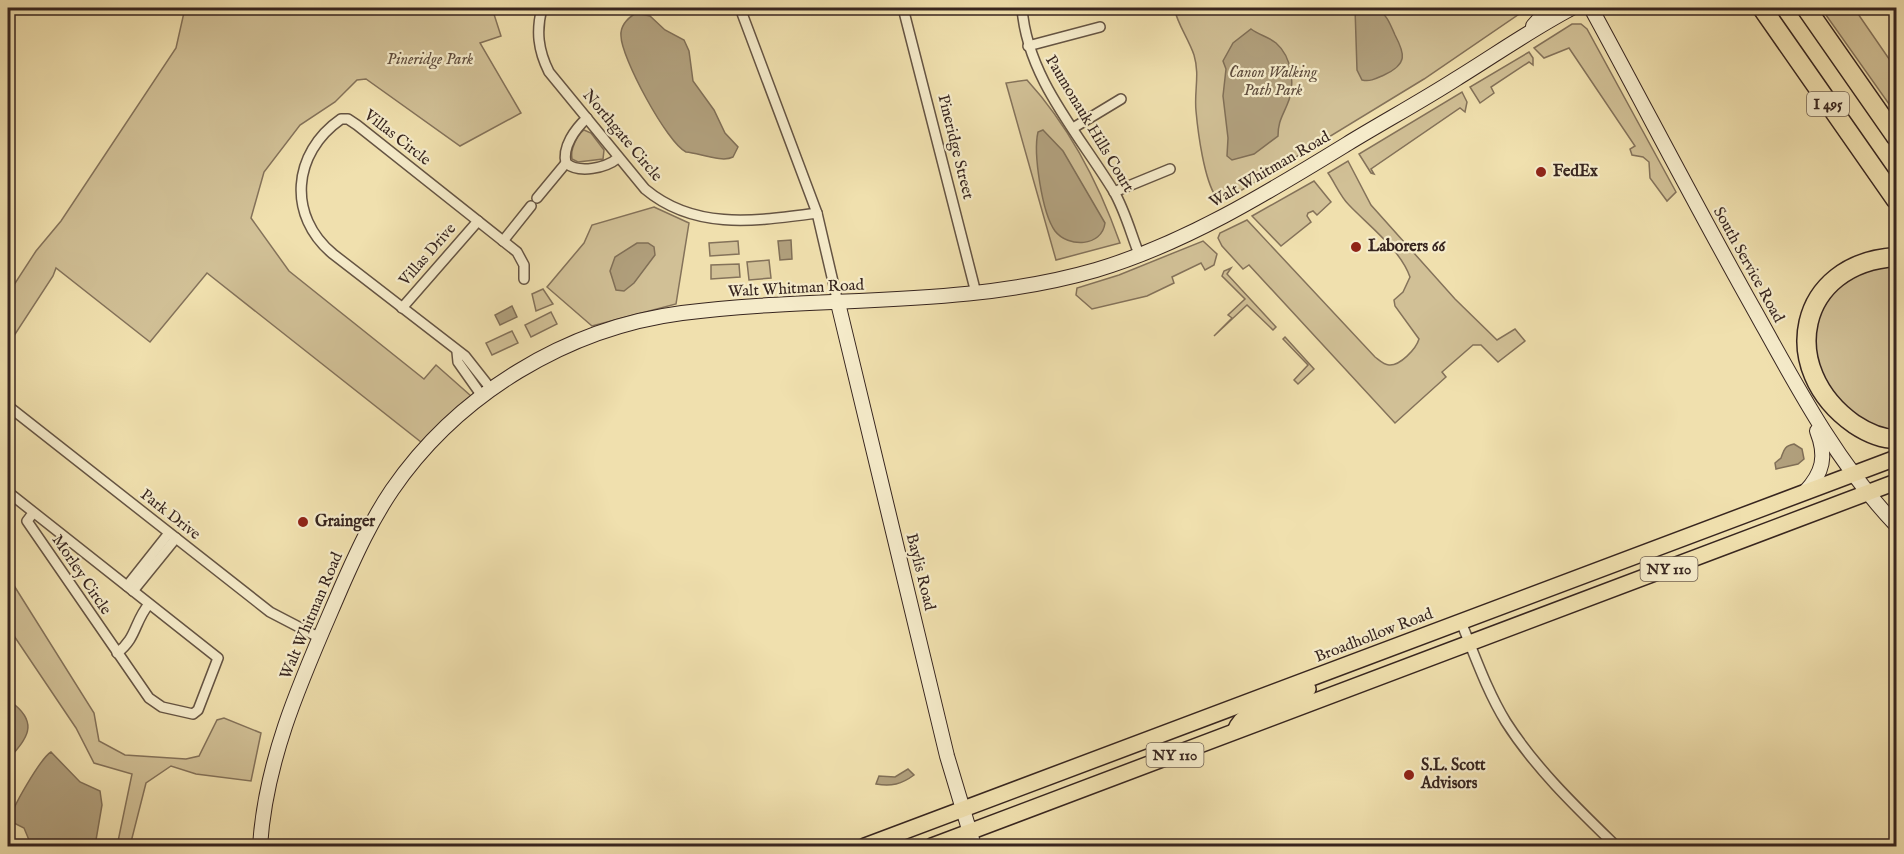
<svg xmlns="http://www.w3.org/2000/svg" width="1904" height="854" viewBox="0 0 1904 854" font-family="'IM FELL English',serif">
<rect width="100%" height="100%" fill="#f0e0ae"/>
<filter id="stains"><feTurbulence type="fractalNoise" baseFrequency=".00333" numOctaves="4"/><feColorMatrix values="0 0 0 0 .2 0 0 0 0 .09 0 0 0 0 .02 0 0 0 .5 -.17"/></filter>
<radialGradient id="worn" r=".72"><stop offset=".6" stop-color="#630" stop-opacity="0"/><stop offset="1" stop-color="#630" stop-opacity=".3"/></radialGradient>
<g fill="#d1c096" stroke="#84725a" stroke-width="1.5">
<path d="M185,8h307l9,28 -21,7 41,70 -61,33 -94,-67 -9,1 -22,22 -35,23 -36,47 -13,46 38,53 135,108 12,-14 35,31 -50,46 -214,-169 -57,69 -94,-74 -3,8 -45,69v-51l28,-43 25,-30 115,-173z"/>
<path d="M1174,8h354l-104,71 -192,117 -16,1c-12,-18 -18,-64 -20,-86 -2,-20 4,-36 -2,-56 -6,-17 -16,-30 -20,-47z"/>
<path d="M1821,8h33l42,61v45z"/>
<path d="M1572,24h9l6,5 89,163 -9,9 -17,-23 -1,-16 -6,-5 -11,-2 -2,-6 5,-3 -66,-98 -25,10 -10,-10z"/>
<path d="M1529,52l4,6v7l-4,-3 -38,25 3,6 -14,10 -10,-16z"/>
<path d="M1027,80c42,46 72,104 93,163l-64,17 -50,-177z"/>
<path d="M1462,92l5,10 -2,10 -5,-4 -89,61 3,5 -3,-1 -12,-19z"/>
<path d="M584,130l7,3 13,17 -1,9 -25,3 -6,-3c-2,-9 5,-24 12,-29z"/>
<path d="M1348,161l23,44 84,94 42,41 18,-11 10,12 -27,21 -17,-17h-8l-31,27 4,5 -51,46 -146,-158 -6,4 -21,-23 -4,-8 2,-5 27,-13 128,137c4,3 9,8 14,8 11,1 27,-16 30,-26l-24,-33 -1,-6 9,-8 7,-15c-10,-28 -41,-51 -61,-72 -9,-9 -14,-22 -21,-32z"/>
<path d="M1314,181l17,21 -14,13 -4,-4 -5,2 -1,3 4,6 -30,24 -29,-30z"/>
<path d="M654,207l35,16 -13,81 -84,22 -45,-39 37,-44 8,-18z"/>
<path d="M738,241l1,13 -29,2 -1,-13z"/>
<path d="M1203,241l14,13 -3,11 -9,5 -4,-7 -29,14 2,6 -27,13 -55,13 -16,-14 1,-7 42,-13z"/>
<path d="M769,260l2,18 -22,2 -2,-18z"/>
<path d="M1896,261v170l-6,2 -48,-24 -30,-54 9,-55 17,-21z"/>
<path d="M739,264l1,13 -29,2v-14z"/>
<path d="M1231,268l-4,6 49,53 -3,3 -26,-25 -33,31 18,-18 -4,-3 17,-16 -23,-23 2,-5z"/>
<path d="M543,289l10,15 -17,7 -4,-17z"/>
<path d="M551,312l6,12 -26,13 -6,-12z"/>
<path d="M512,331l6,12 -26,12 -6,-12z"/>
<path d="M1285,337l29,32 -16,15 -4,-4 14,-15 -25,-26z"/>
<path d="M8,576l86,137 5,28 26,14 61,4 13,-3 18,-36 7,-2 37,15 -10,48 -55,-7 -25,-8 -25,17 -16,63h-13l15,-72 -38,-11 -18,-35 -68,-101z"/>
</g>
<g fill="#b1a07d" stroke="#806f57" stroke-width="1.5">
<path d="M1355,8h23c10,9 12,16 17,27 10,19 13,29 -11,40 -7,3 -13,7 -22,5l-5,-10z"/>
<path d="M636,13l14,3 15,14 19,10 5,11 4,30 21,29 11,23 13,14 -5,10c-11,6 -34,-4 -47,-5 -19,-9 -65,-95 -65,-116 -1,-10 7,-18 15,-23z"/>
<path d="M1251,29c8,6 18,8 25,14 16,14 20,42 11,62 -5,12 -9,17 -9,31l-24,18 -22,6 -5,-4 1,-18 -5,-42 3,-27 -3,-8 10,-18z"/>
<path d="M1043,130l20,21 42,72c-3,24 -37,25 -50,8 -13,-18 -22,-78 -17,-99z"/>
<path d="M791,240l1,19 -12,1 -2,-19z"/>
<path d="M637,243h11l6,4 1,8 -21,28 -10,8 -8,-1 -6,-19 5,-14z"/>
<path d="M512,306l5,11 -17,8 -5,-10z"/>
<path d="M1794,444l8,5 2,10 -6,5 -22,5 -1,-6 6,-5c3,-8 3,-12 13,-14z"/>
<path d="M11,705h4c25,21 9,36 -7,55v-49z"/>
<path d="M51,752l29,30 20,9 2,14 -7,41h-54l-12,-6 -5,-12 -14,-7c0,-11 31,-63 41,-69z"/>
<path d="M908,769l6,6c-12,9 -23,12 -38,9l3,-8 16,1z"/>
</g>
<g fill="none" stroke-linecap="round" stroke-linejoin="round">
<g stroke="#655443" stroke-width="12">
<g id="street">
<path d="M542,8c-6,23 -4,42 7,64l96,117c50,42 111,32 172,24"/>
<path d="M740,8l77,205 21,90"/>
<path d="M903,8l73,285"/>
<path d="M1022,8c5,69 56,125 91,182 12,20 18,44 26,64"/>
<path d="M1028,46l72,-19"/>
<path d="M587,118c-12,11 -25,29 -21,45 13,11 40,5 52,-5"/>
<path d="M1073,128l48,-29"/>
<path d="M1114,192l56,-23"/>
<path d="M537,198l29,-35"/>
<path d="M503,241l28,-35"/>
<path d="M402,308l76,-87"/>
<path d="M457,352l1,10 24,34"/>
<path d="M491,389l-26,-33 -132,-102c-46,-38 -41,-101 8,-135h7l9,6 160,127 7,13v14"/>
<path d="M8,406l262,206 50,26"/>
<path d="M8,492l210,166 -20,52 -5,4 -31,-7 -13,-9 -122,-177 6,-8"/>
<path d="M127,586l42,-53"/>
<path d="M133,591l43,-53"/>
<path d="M1461,622c14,34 26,69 45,100 30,47 71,86 110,124"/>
<path d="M117,653c20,-15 17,-31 32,-49"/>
</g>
</g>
<g stroke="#37251f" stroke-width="16">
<g id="secondary">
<path d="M1591,8c55,101 108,204 165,305 41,74 81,150 140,212"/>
<path d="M1533,26l16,-18"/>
<path d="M838,303l109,453 27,90"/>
<path d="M1805,492c18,-19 22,-36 12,-61"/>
<path d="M260,846c6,-92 45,-174 81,-258 15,-34 30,-67 51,-98 66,-96 175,-162 290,-177 138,-18 279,-4 414,-43 90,-27 171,-77 251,-126 36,-22 73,-42 109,-65 39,-24 76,-50 116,-71"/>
</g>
</g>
<g stroke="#37251f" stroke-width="18">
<g id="primary">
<path d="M1235,731c9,-26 52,-28 73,-42"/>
<path d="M865,846l1031,-388"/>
<path d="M932,846l964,-364"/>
</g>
</g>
<g stroke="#37251f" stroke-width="21">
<g id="highway">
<path d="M1762,8l134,192"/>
<path d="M1806,8l90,129"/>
<path d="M1896,257c-99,6 -120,112 -42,167 12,8 27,15 42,15"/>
</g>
</g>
<use href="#street" stroke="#f5ebca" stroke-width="9"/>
<use href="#secondary" stroke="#f5ebca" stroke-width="14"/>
<use href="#primary" stroke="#f0e0ae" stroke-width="15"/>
<use href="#highway" stroke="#f0e0ae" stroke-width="18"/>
</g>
<g fill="#8f2418" stroke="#f5ebca" stroke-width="2">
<circle cx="1541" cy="172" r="6"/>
<circle cx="1356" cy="247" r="6"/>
<circle cx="303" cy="522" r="6"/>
<circle cx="1409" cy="775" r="6"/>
</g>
<g text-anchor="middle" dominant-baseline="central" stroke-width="4.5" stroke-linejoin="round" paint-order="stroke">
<g fill="#f5ebca" stroke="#706052" stroke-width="1.5">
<rect x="1807" y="92" width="42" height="24" rx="4.5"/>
<rect x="1640.5" y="557" width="57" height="24" rx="4.5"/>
<rect x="1146.5" y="743" width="57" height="24" rx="4.5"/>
</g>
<g font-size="15" font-weight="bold" fill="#37251f">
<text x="1828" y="104">I 495</text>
<text x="1669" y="569">NY 110</text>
<text x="1175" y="755">NY 110</text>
</g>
<g font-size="16" font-style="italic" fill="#5e4c3d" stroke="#f5ebca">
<text x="430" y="60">Pineridge Park</text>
<text x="1273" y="73">Canon Walking<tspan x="1273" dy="18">Path Park</tspan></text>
</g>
<g font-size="16" fill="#37251f" stroke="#f5ebca">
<text transform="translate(1089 124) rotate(59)">Paumonauk Hills Court</text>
<text transform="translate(622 136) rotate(50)">Northgate Circle</text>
<text transform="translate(397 138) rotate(38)">Villas Circle</text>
<text transform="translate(955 147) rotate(76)">Pineridge Street</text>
<text transform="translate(1270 170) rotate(-30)">Walt Whitman Road</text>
<text transform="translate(428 255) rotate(-49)">Villas Drive</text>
<text transform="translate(1748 265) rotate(61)">South Service Road</text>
<text transform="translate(796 289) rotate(-3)">Walt Whitman Road</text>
<text transform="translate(170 515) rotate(38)">Park Drive</text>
<text transform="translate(920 572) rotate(76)">Baylis Road</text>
<text transform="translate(81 575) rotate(56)">Morley Circle</text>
<text transform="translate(312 616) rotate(-67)">Walt Whitman Road</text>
<text transform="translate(1374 636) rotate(-21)">Broadhollow Road</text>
</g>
<g font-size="16" font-weight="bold" fill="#37251f" stroke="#f5ebca" text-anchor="start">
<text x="1553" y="172">FedEx</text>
<text x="1368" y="247">Laborers 66</text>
<text x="315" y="522">Grainger</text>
<text x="1421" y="766">S.L. Scott<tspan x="1421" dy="18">Advisors</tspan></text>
</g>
</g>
<rect width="1904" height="854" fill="none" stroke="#f0e0ae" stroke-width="30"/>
<rect x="9" y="9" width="1886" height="836" fill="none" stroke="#37251f" stroke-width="3"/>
<rect x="15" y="15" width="1874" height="824" fill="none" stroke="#37251f" stroke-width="1.5"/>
<rect width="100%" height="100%" filter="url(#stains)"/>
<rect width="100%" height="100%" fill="url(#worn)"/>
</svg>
